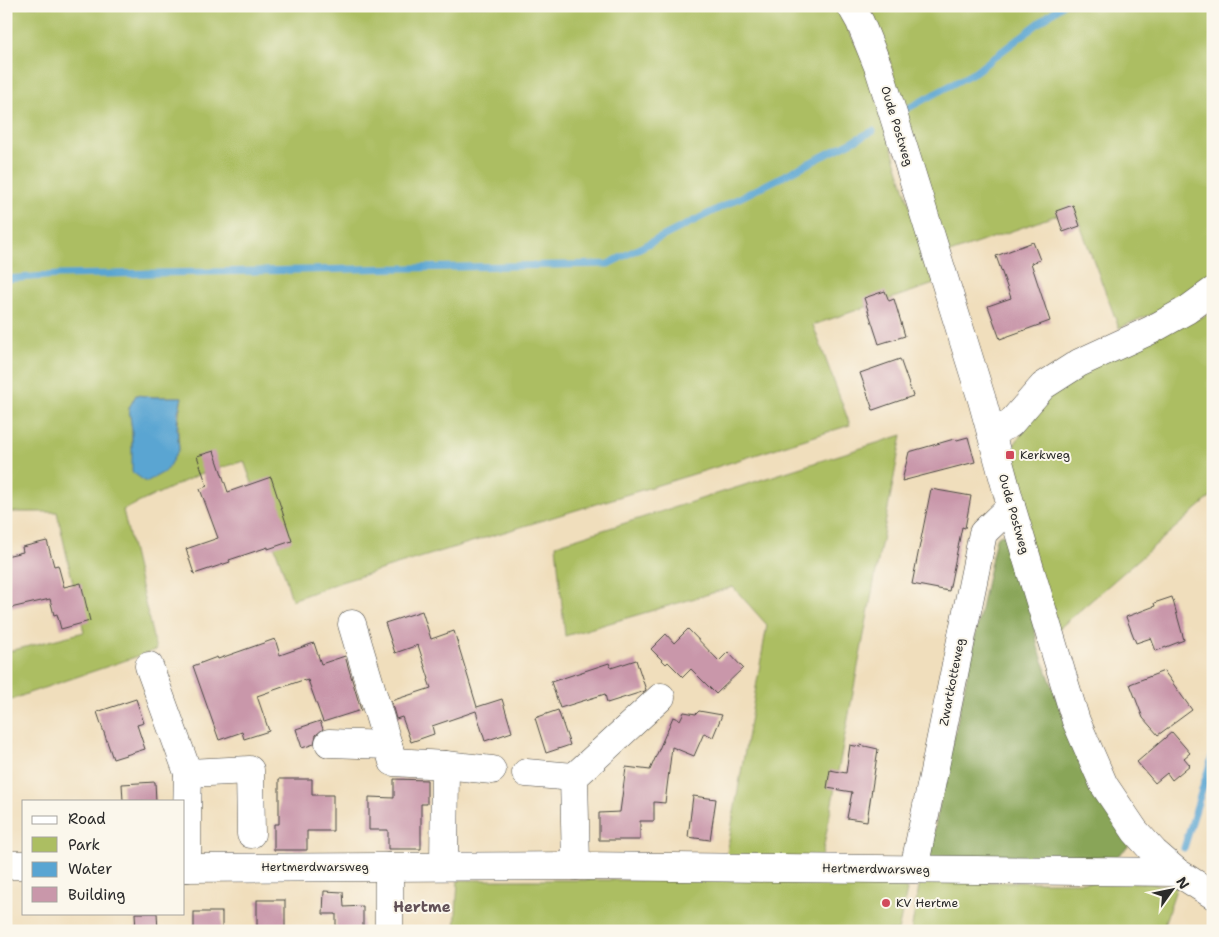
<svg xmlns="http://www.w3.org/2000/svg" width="1219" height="937" viewBox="0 0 1219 937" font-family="'Shantell Sans',sans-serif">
<rect width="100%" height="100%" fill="#fbf7ec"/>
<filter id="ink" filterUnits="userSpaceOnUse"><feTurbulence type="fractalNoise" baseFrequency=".02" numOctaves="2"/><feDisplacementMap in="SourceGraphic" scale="10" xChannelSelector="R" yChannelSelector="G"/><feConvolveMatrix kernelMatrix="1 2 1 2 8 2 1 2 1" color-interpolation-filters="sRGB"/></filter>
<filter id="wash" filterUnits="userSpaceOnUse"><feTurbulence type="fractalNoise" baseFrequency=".0096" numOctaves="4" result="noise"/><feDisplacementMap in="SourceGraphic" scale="20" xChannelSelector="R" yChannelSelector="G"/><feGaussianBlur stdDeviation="1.12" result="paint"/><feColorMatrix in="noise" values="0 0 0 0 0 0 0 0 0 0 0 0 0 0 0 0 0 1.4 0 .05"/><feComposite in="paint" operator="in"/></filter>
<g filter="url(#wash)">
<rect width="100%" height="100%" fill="#f0debc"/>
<g fill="#acbe62" stroke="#6c7446" fill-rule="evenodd">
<path d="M6,6h830l29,56 69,222 -121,41 37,100 -143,45 -366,112 -49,18 -8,-27 -40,-112 -44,13 -77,36 33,140 -127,43 -23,9v-50l78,-20 -27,-120h-51zM136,395l17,2h29c-4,20 -5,32 -3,52l-47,-2v-17l-3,-22z"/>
<path d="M869,6h344v276l-26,22 -43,13 -25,11 -45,-119 -130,46 -42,-142 -14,-60z"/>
<path d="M1213,310v185l-158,137 -48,-177 41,-59 30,-28 129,-53z"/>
<path d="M902,435l-81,426 -95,-3 41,-233 -34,-38 -168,49 -9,-91z"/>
<path d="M898,879l9,11 -9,41h-443l3,-51h415z"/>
<path d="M920,882h215l42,4 -15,45h-251z"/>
</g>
<path fill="#89a558" stroke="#5a6842" d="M1001,534l9,3 18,55 10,55 28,76 59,110 3,14 -12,10 -188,3 68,-322z"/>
<path fill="#5aa5d2" stroke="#42687e" d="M136,395l17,2h29l-4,15 -1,17 2,20 -13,22 -20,11 -14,-10v-42l-3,-22z"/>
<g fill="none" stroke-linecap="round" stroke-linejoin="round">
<g stroke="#5aa5d2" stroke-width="7">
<path d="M903,111l72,-39 86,-66"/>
<path d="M6,279l53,-4 549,-11 265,-133"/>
<path d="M1184,848l29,-94"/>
</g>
</g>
<g id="blocks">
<g fill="#c997aa">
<path d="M1073,205l7,21 -17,6 -7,-21z"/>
<path d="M1033,242l7,18 -9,3 19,58 -50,18 -12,-33 23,-8 -15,-42z"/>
<path d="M885,291l4,10 5,-2 11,37 -26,8 -15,-46z"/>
<path d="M900,359l13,37 -40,14 -13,-37z"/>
<path d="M968,437l7,25 -73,19 7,-29 45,-13 3,1z"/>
<path d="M214,451l14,41 43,-15 21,64 -24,8v-2l-39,13 1,2 -36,12 -8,-25 32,-11 -18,-49 7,-3 -10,-30z"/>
<path d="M931,489l40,7 -6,32 -3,-1 -13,64 -37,-7z"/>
<path d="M47,541l7,25 4,-1 6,22 17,-4 9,38 -29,8 -4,-15 -3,1 -4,-16 -44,10v-53l17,-4 -1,-5z"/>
<path d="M1172,597l12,43 -28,11 -5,-13 -15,5 -10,-26 29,-11 -1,-3z"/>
<path d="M422,611l9,28 23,-8 23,76 25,-8 10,33 -27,9 -9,-30 -44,15 2,8 -23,8 -9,-25 -6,2 -5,-18 40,-13 -3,-8 1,-1 -11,-34 -23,8 -10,-30z"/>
<path d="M688,629l31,32 9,-9 15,16 -27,26 -25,-25 -8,8 -15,-15 -2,2 -15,-15 15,-15 8,9z"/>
<path d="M275,639l5,16 34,-12 7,21 24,-8 16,54 -38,12 -15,-42 -4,1 -1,-1 -46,16 12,35 -25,8 -2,-7 -23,8 -26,-74 24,-9 1,2z"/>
<path d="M636,660l10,30 -1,1 -38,12 -2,-9 -45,14 -9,-26 58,-19 2,5z"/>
<path d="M1164,671l28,39 -34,25 -15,-17 -13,-34z"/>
<path d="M136,699l8,24 -7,2 8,24 -32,10 -16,-47z"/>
<path d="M558,710l12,35 -24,8 -11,-35z"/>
<path d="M699,711l23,4 -9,22 -9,-4 -10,23 -22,-9 -7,56 -11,-1v19h-14v19h-41v-27l21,-1 6,-45 24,3 23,-53 7,3 4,-8 12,2z"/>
<path d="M320,721l3,8 -7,6 -2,9 -12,4 -6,-19z"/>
<path d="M1172,732l18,21 -6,5 6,7 -18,15 -5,-7 -12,10 -18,-21z"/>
<path d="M850,745l10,2v-2l18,4 -11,72 -20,-3 5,-26 -25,-4 3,-18 16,3z"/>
<path d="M279,779h33v16h21v36h-26v19h-33v-26h5z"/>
<path d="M394,779l33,1v24h-6v45h-33v-19h-19v-33l25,1z"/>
<path d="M155,782l1,19h-33l-1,-17z"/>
<path d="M693,796l23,3 -6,41 -22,-3z"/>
<path d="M324,891l19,1 1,15 19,-1v25h-27v-17h-13z"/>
<rect x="257" y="900" width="28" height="31"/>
<rect x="194" y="912" width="28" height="19"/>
<path d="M135,913h22l1,18h-22z"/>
</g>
</g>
</g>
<g filter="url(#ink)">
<use href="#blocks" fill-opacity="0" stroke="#494641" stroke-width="1"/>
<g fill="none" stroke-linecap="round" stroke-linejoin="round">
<g stroke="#494641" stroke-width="29">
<g id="minor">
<path d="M851,6l9,16 19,47 103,331 29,106 65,215 28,64 31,46 19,21 23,20 36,23"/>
<path d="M991,432l19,-8 33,-38 36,-23 72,-33 36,-20 26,-19"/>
<path d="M352,624l41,138 52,3 47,5"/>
<path d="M149,666l39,107 -1,42v53"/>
<path d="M329,743l59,2"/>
<path d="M188,773l62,-3 1,64"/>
<path d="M526,773l48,4"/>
<path d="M6,865h18"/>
<path d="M444,866l1,-101"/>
<path d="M576,866l-2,-89 87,-80"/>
<path d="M184,868l392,-2 601,6"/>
<path d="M914,869l69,-336 28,-27"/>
<path d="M389,931v-64"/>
</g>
</g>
<use href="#minor" stroke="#fff" stroke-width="28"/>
</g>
</g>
<g fill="#d1495b" stroke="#fbf7ec" stroke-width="2">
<rect x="1005" y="450" width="10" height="10" rx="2.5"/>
<circle cx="886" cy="903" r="5"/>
</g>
<g text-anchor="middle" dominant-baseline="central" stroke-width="4" stroke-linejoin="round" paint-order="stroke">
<g font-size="12" fill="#2b2b2b" stroke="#fbf7ec">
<text transform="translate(897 126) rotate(73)">Oude Postweg</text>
<text transform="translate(1014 514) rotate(74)">Oude Postweg</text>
<text transform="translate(952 682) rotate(-79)">Zwartkotteweg</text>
<text x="315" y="867">Hertmerdwarsweg</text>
<text transform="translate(876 869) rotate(1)">Hertmerdwarsweg</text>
</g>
<g font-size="12" fill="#2b2b2b" stroke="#fbf7ec" text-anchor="start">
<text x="1020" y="455">Kerkweg</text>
<text x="896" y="903">KV Hertme</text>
</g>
<g font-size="15" font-weight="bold" fill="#625157" stroke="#fbf7ec">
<text x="422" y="907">Hertme</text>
</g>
</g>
<rect width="1219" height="937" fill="none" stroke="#fbf7ec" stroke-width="25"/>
<rect x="22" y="800" width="162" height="115" fill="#fbf7ec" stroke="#a8a59f"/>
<rect x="32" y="816" width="25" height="8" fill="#ffffff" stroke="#a8a59f"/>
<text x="68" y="824" font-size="15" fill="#2b2b2b">Road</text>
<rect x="32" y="837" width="25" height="15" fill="#acbe62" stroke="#a8a59f"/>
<text x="68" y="850" font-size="15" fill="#2b2b2b">Park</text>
<rect x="32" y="862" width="25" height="15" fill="#5aa5d2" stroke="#a8a59f"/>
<text x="68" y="874" font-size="15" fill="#2b2b2b">Water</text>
<rect x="32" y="887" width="25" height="15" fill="#c997aa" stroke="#a8a59f"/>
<text x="68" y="900" font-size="15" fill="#2b2b2b">Building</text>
<g transform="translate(1172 890) rotate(57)" stroke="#fbf7ec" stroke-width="4" paint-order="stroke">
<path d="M0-4L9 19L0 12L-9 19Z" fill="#2b2b2b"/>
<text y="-8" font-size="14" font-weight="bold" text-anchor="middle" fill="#2b2b2b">N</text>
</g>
</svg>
